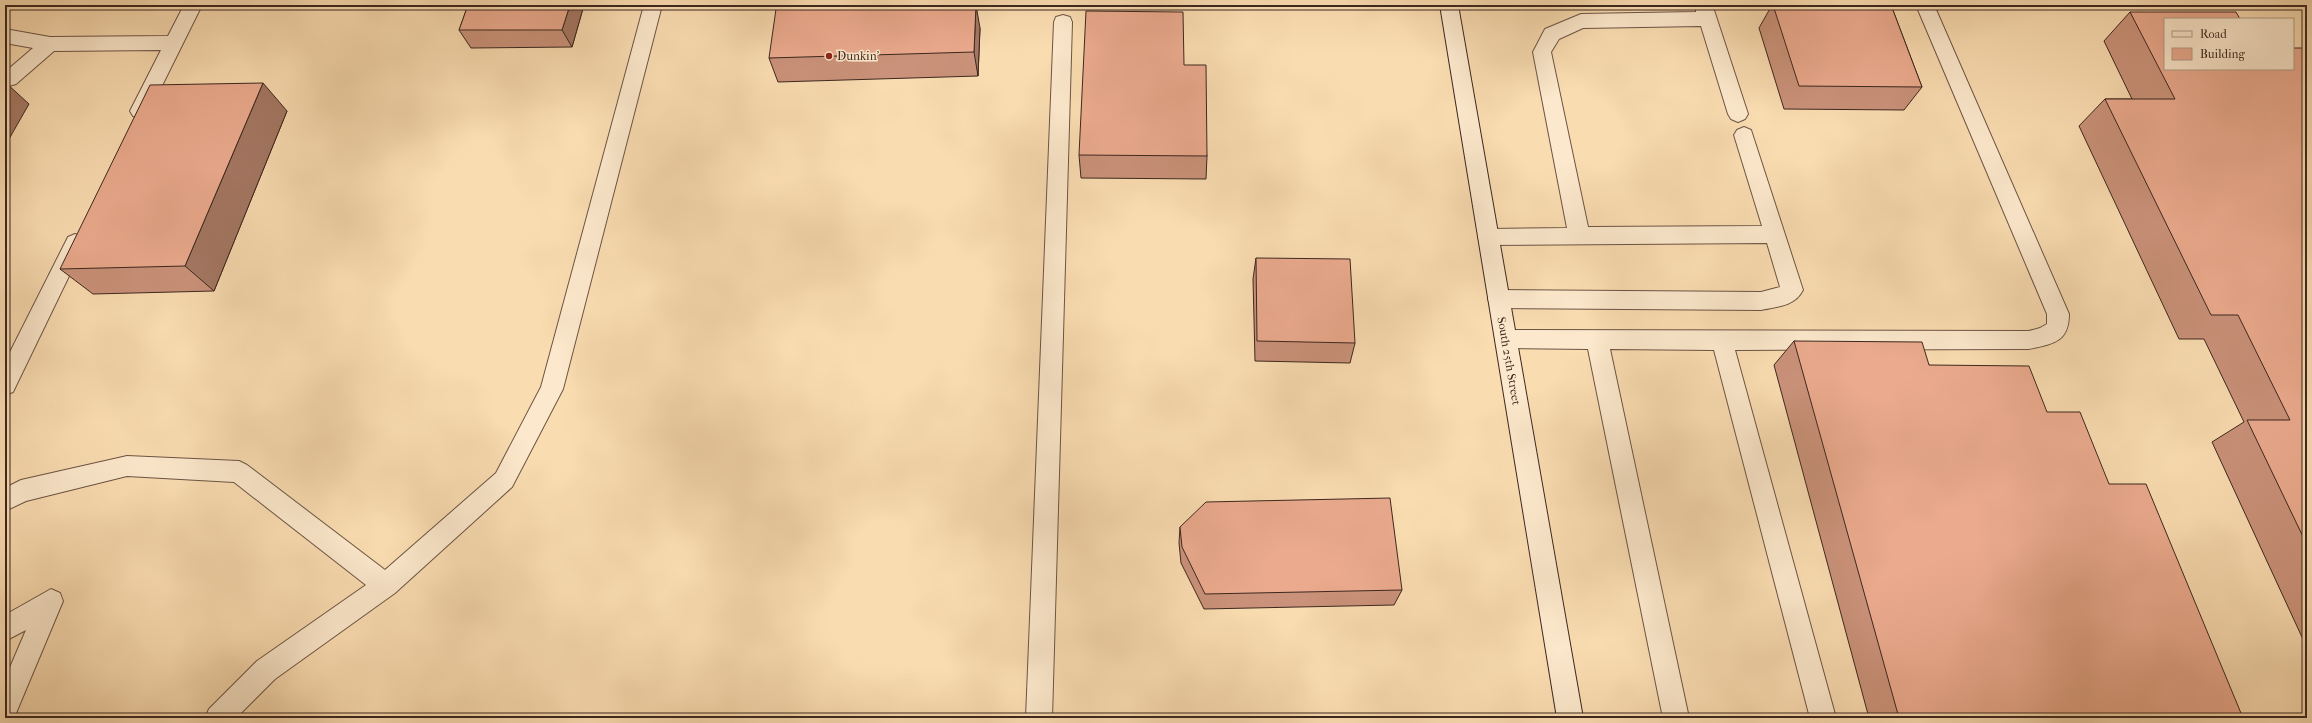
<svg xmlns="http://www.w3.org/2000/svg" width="2312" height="723" viewBox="0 0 2312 723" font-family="'IM FELL French Canon',serif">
<rect width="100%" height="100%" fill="#fadcb1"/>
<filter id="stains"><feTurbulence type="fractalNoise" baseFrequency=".005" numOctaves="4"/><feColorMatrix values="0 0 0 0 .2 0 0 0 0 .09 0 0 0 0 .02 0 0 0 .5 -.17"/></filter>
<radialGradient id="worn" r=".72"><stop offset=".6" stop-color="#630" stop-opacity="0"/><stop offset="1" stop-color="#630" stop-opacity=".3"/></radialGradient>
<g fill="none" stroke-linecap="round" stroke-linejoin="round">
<g stroke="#6c5444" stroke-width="2">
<g id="lane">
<path d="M184,5h18l-55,111 -7,2 -7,-2 -3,-5 31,-61 -107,1 -38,33 -11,3v-15l28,-24 -28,-5v-14l45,8 118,-1z"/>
<path d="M644,5h18l-99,384 -51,98 -117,106 -120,86 -39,39h-31l4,-9 48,-48 109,-76 -132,-103 -107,-6 -101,25 -21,10v-23l16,-8 106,-24 112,5 8,4 138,105 111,-97 45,-86z"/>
<path d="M1696,5h16l1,2 35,107 -3,5 -7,3 -7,-3 -3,-5 -27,-88 -118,2 -24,11 -8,13 37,175 174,-1 -28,-91 3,-5 7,-3 7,3 52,160c-8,16 -26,17 -42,20l-262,-2 -8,-3 -3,-6 3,-6 8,-3 262,2 19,-5 -13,-44 -279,2 -7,-2 -3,-6 3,-6 7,-2 79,-1 -34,-176 12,-23 36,-15 115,-2z"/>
<path d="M1916,5h18l135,309c0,28 -16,30 -40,35l-294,1 101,368h-26l-96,-368 -104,-1 79,369h-26l-75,-369 -82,-1 -8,-2 -3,-7 3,-7 8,-2 523,1 11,-3 7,-4v-10z"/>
<path d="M1063,15l7,2 2,5 -20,696h-26l28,-696 2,-5z"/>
<path d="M75,234l7,3 3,6 -72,149 -8,3v-33l63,-125z"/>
<path d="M51,589l9,4 3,8 -49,117h-9v-39l21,-49 -21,11v-26z"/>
</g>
</g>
<g stroke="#3c271f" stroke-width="2">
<path id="secondary" d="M1440,5h18l125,713h-26z"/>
</g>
<use href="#lane" fill="#fce8cc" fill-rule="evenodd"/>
<use href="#secondary" fill="#fce8cc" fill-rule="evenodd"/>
</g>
<g fill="#ca927a" stroke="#3c271f">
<path d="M468,5h116l-12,42 -101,1 -12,-18z"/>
<path d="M1772,5h119l31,82 -18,23 -120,-1 -25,-81z"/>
<path d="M2130,12l35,57 142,-21v600l-95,-206 32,-20 -40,-83h-25l-100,-213 26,-27h27l-28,-58z"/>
<path d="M980,28l-2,48 -200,6 -9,-24z"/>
<path d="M1184,65l23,91 -1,23 -125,-1 -2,-23z"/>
<path d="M287,111l-73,180 -121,3 -33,-25z"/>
<path d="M1256,258l99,85 -5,20 -95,-2 -2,-82z"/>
<path d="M1794,341l135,24 118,47 62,72 134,234h-374l-95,-353z"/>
<path d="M1180,527l222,63 -8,15 -190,4 -23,-46 -2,-20z"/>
</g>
<g fill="#a47763" stroke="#3c271f">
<path d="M570,5h14l-12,42 -10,-17z"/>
<path d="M976,5l4,23 -2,48 -4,-24z"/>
<path d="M5,82l24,22 -24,42z"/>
<path d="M263,83l24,28 -73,180 -29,-25z"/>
</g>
<g fill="#ebaa8e" stroke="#3c271f">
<path d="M468,5h102l-8,25h-103z"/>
<path d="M927,5h49l-2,47 -205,6 7,-49z"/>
<path d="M1773,5h118l31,82 -123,-1z"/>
<path d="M1086,11l97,1 1,53h22l1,91 -128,-1z"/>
<path d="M2130,12h106l4,7h-75v50h128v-21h14v497l-60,-125h43l-52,-105h-27l-106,-216h70z"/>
<path d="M263,83l-78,183 -125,3 90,-184z"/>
<path d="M1256,258l94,1 5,84 -98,-2z"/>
<path d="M1794,341l128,1 7,23 100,1 18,46h33l29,72h37l97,234h-344z"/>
<path d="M1390,498l12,92 -197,4 -23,-47 -2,-20 26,-25z"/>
<rect x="1263" y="716" width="92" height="2"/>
</g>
<circle fill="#8f2418" stroke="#fce8cc" stroke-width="1.5" cx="829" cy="56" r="4"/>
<g text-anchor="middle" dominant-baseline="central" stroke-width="3" stroke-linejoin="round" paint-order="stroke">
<g font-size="12" fill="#3c271f" stroke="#fce8cc" text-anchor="start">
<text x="837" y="56">Dunkin'</text>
</g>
<g font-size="12" fill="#3c271f" stroke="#fce8cc">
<text transform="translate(1509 361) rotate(80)">South 25th Street</text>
</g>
</g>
<rect width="2312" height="723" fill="none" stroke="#fadcb1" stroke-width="20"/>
<rect x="6" y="6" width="2300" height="711" fill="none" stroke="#3c271f" stroke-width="2"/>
<rect x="10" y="10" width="2292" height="703" fill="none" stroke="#3c271f"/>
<rect x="2164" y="18" width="130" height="52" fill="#fce8cc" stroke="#af9b87"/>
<rect x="2172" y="31" width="20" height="6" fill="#fce8cc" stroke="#af9b87"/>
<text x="2200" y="38" font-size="12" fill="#3c271f">Road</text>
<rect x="2172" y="48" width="20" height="12" fill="#ebaa8e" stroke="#af9b87"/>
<text x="2200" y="58" font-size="12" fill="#3c271f">Building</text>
<rect width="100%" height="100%" filter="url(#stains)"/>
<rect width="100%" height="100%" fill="url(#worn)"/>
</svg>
